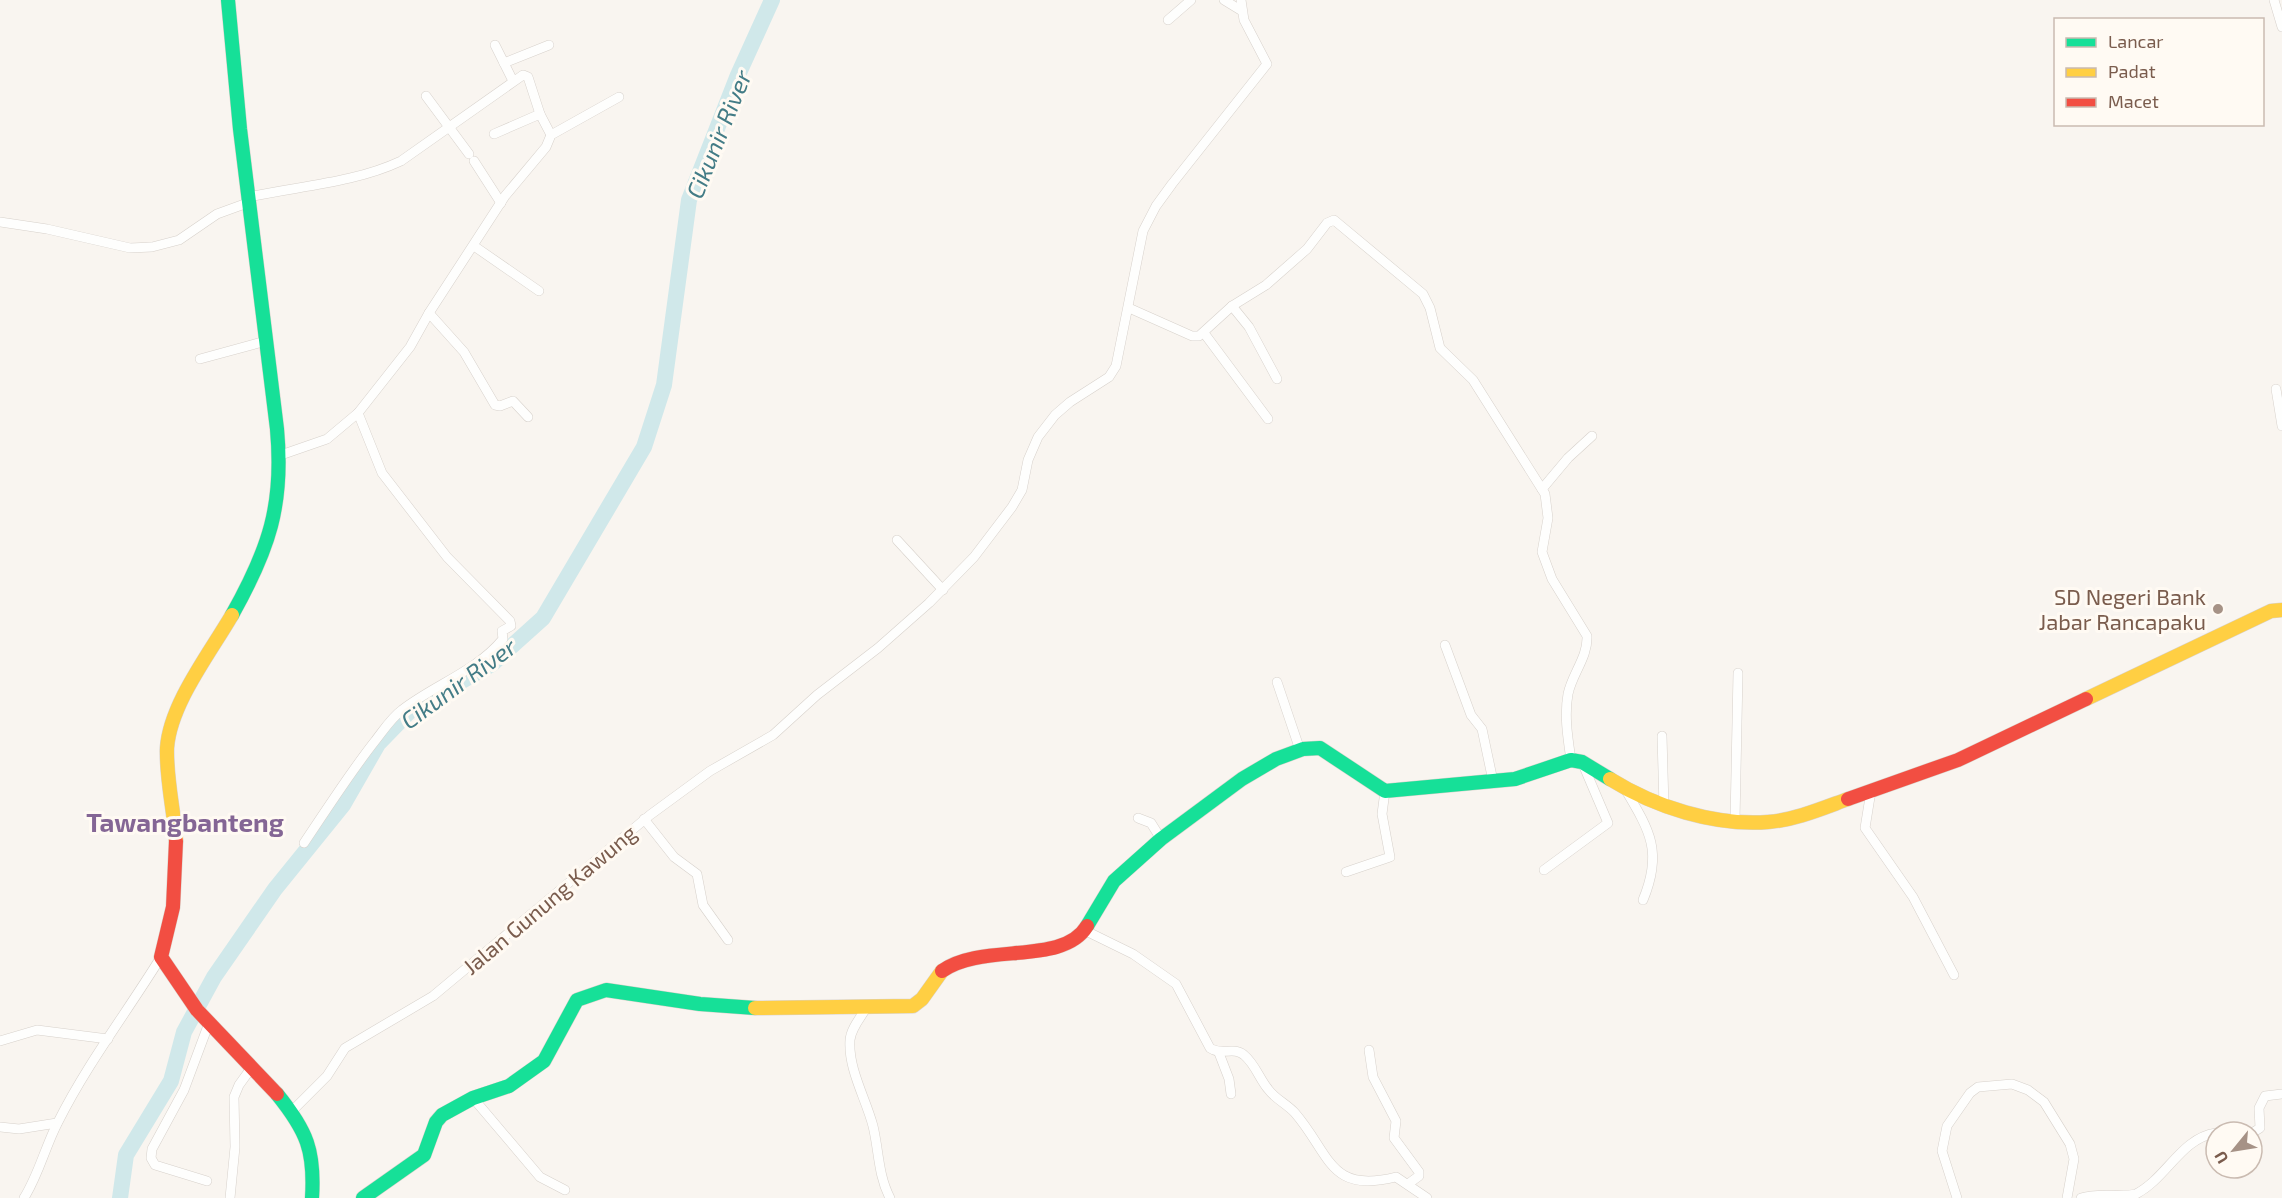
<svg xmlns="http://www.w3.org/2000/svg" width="2282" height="1198" viewBox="0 0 2282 1198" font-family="'Exo 2',sans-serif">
<rect width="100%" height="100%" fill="#f9f5f0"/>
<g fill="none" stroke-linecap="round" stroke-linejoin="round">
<path stroke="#d0e8ea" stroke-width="16" d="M120,1198l6,-43 45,-74 13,-49 30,-55 61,-88 68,-84 35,-61 34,-35 80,-45 51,-46 101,-171 20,-62 25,-185 49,-125 34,-75"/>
<g stroke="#d7d1cb" stroke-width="10">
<g id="street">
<path d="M1224,0l18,11"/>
<path d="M2274,0l8,27"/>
<path d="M1168,20l23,-20"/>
<path d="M495,45l18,36"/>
<path d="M504,63l45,-18"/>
<path d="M426,96l43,58"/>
<path d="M494,134l46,-20 11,21"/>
<path d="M474,161l27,42"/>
<path d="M249,197c50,-11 105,-14 152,-36l122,-86 5,2 12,37"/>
<path d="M0,222l47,7 83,19 22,-1 27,-7 38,-26 33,-12"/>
<path d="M474,246l65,45"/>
<path d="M1232,306l17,21 28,52"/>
<path d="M1129,308l63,28h7l33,-30 34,-21 41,-36 20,-26 7,-3 89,74 7,14 10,40 33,32 72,114 3,24 -6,34 10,27 35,57c1,21 -15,38 -19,58 -4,22 0,45 3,66"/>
<path d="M429,313l35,39 31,53 5,1 13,-5 15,16"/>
<path d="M1204,333l64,86"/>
<path d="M200,359l66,-18"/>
<path d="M2276,389l6,37"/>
<path d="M278,456l49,-17 31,-26 52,-66 19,-34 76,-117 41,-49 5,-12 68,-38"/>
<path d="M1542,489l26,-31 24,-22"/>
<path d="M897,540l46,50"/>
<path d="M1445,645l26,70 11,14 11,52"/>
<path d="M1277,682l23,68"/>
<path d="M1662,736l2,71"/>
<path d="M1625,789c25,42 38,63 18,111"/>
<path d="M1871,791l-6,37 48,69 41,78"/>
<path d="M1138,818l13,5 10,16"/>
<path d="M644,819l30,38 23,17 6,31 25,35"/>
<path d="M1735,821l3,-148"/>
<path d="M304,843c23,-34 45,-69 71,-102 8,-10 16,-23 27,-31 32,-25 75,-39 101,-71l-1,-8 9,-5 -1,-5 -63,-64 -65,-84 -24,-60"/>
<path d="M1544,870l64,-47 -26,-61"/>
<path d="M1346,872l44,-15 -8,-43 3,-23"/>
<path d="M1084,930l49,24 43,30 34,64c11,8 24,-2 34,7 11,9 15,23 24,34 7,10 19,15 27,24 36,42 34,81 101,64l31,21"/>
<path d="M867,1007c-6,10 -16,21 -17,33 -2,29 16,59 23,86 6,25 5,49 17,72"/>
<path d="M0,1041l37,-11 71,9"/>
<path d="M1369,1050l4,27 23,44 -2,17 25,34v4l-11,8"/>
<path d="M1219,1053l10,26 2,15"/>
<path d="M473,1098l67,79 25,13"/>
<path d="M290,1113l37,-37 18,-28 88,-52 217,-181 60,-44 63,-36 44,-40 61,-47 51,-45 45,-46 38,-50 10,-17 6,-30 10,-23 17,-22 15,-13 39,-25 7,-11 27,-135 13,-25 16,-22 95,-120 -23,-44 -3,-20"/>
<path d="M0,1127l19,2 38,-6"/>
<path d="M2220,1132h11"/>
<path d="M2252,1133l8,-5 -1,-20 6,-12 17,-2"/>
<path d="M207,1181l-52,-16 -4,-7 1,-9 32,-59 25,-67"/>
<path d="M24,1198c15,-24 21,-51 34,-76 29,-58 69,-110 103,-165"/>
<path d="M230,1198l5,-51 -1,-50 5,-12 13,-18"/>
<path d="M1957,1198l-15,-47 5,-25 23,-33 8,-6 34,-3 16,6 16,12 26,42 4,15 -7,39"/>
<path d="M2081,1198c19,-6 38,0 55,-4 31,-16 45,-56 80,-61"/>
</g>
</g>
<g stroke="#d9d2cb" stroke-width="15">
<g id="fast">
<path d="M228,0l12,129 37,300c7,76 -8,120 -45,186"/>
<path d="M1087,926l27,-45 47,-42 81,-60 34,-20 27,-10 17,-1 65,43 130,-12 56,-19 11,2 28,17"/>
<path d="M277,1094c30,37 38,57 35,104"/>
<path d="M363,1198l61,-43 12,-33 6,-7 31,-17 36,-12 35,-25 33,-61 29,-10 94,14 55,4"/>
</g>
</g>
<g stroke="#d9d2cb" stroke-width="15">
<g id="slow">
<path d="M2086,699l185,-88 11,-1"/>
<path d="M1610,779c45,28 104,47 158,43 27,-2 55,-14 80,-23"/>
<path d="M176,841c-2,-31 -10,-62 -9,-93 3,-44 43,-95 65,-133"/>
<path d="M755,1008l158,-2 9,-7 20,-28"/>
</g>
</g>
<g stroke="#d9d2cb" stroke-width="15">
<g id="jam">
<path d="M1848,799l110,-39 128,-61"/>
<path d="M176,841l-3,66 -12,50 36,53 80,84"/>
<path d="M942,971c41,-29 121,-5 145,-45"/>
</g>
</g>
<use href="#street" stroke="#fefefd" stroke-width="9"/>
<use href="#fast" stroke="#16e098" stroke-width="14"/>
<use href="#slow" stroke="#ffcf43" stroke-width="14"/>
<use href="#jam" stroke="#f24e42" stroke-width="14"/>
</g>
<circle fill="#a69286" stroke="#fffaf3" stroke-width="2" cx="2218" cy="609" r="6"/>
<g text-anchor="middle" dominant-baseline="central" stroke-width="6" stroke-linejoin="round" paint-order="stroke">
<g font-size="22" fill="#7a5c4d" stroke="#fffaf3" text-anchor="end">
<text x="2206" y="596">SD Negeri Bank<tspan x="2206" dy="25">Jabar Rancapaku</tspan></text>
</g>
<g font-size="22" fill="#7a5c4d" stroke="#fffaf3">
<text transform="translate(549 899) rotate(-40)">Jalan Gunung Kawung</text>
</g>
<g font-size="24" font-style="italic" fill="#437c86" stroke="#fffaf3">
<text transform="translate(718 134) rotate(-68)">Cikunir River</text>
<text transform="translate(458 683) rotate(-36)">Cikunir River</text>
</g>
<g font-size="26" font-weight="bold" fill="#846695" stroke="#fffaf3">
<text x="185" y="821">Tawangbanteng</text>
</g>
</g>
<rect x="2054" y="18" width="210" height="108" fill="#fffaf3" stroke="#cabbb1" stroke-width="1.5"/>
<rect x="2066" y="38" width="30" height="9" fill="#16e098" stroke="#cabbb1" stroke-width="1.5"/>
<text x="2108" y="48" font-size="18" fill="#7a5c4d">Lancar</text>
<rect x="2066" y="68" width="30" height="9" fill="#ffcf43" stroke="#cabbb1" stroke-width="1.5"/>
<text x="2108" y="78" font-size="18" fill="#7a5c4d">Padat</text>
<rect x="2066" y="98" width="30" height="9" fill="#f24e42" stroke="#cabbb1" stroke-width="1.5"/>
<text x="2108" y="108" font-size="18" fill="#7a5c4d">Macet</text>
<g transform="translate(2234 1150) rotate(240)"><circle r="28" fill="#fffaf3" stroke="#cabbb1" stroke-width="1.5"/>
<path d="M0-4.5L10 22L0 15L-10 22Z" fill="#a69286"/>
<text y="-9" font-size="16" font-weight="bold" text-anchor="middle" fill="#7a5c4d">U</text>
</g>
</svg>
